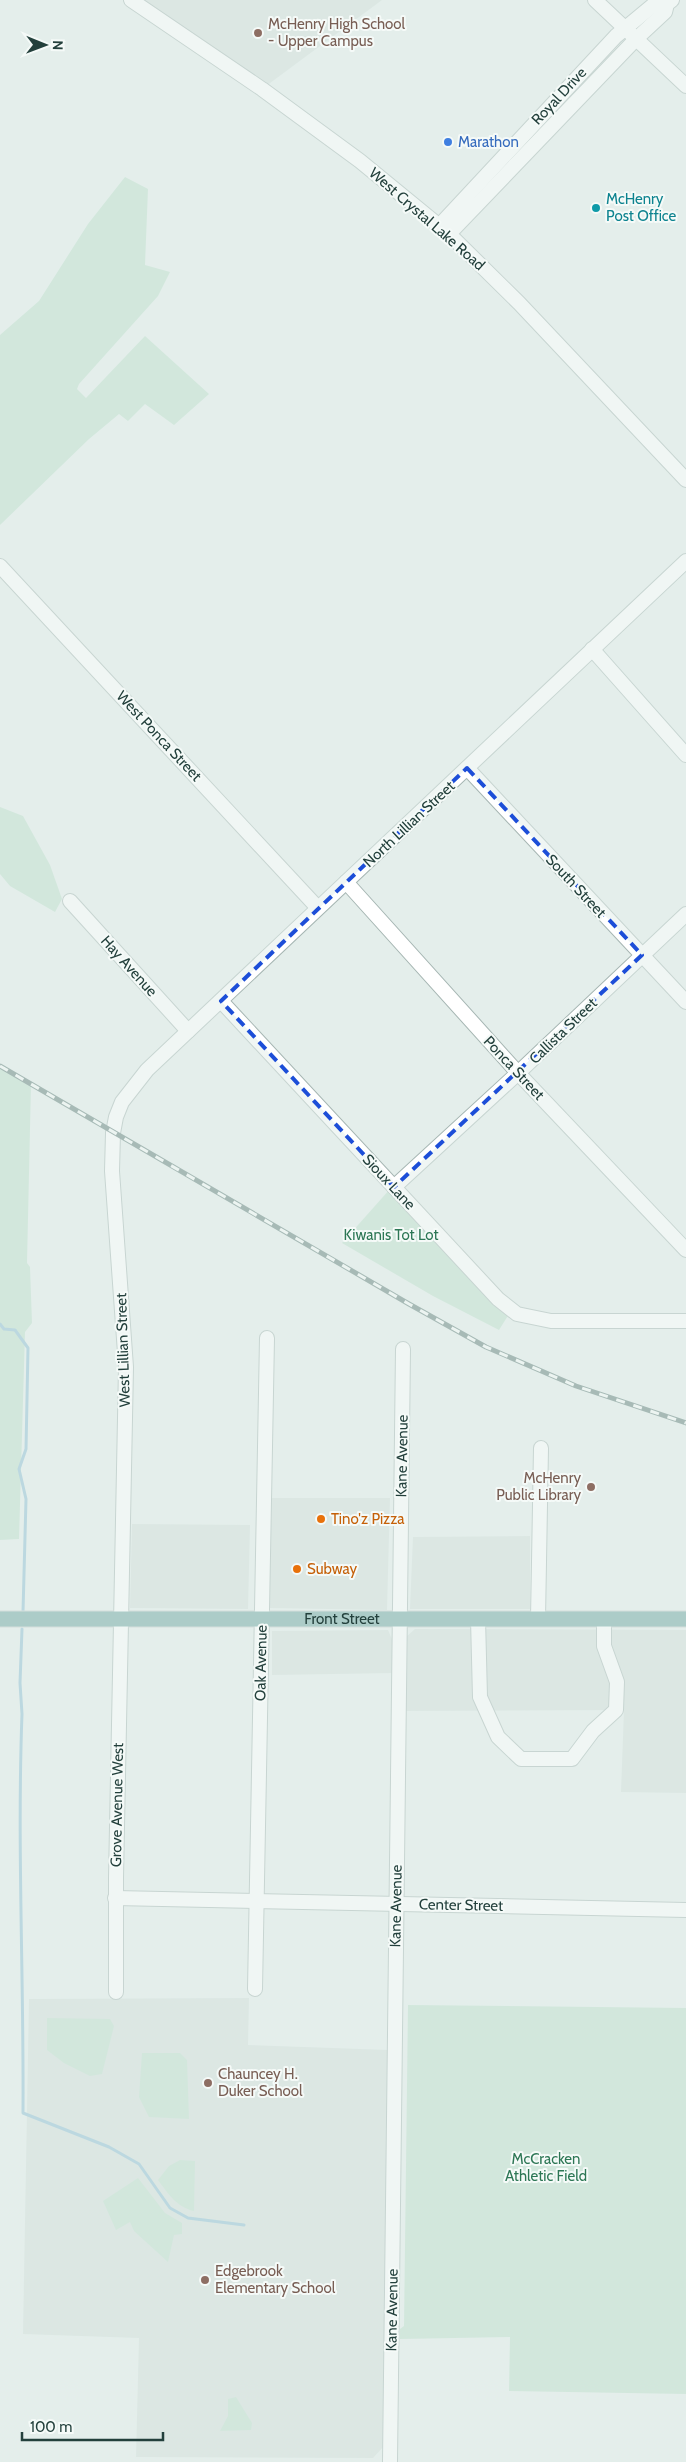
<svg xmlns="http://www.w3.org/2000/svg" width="686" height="2462" viewBox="0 0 686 2462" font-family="Cabin,sans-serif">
<rect width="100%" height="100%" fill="#e4eeeb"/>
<g fill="#d2deda">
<path d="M131,0h251l-120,89z"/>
<path d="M272,1498h118l-3,112 -119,-2z"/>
<path d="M132,1524l118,1 -2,84 -118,-1z"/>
<path d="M530,1536v73h-120l3,-72z"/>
<path d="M415,1629l271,1v163l-65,-1 3,-82 -220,1 2,-74z"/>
<path d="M388,1630l6,14v29l-122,2v-44z"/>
<path d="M249,1998l-1,47 141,5 -5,396 -11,12 -237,-1 3,-119 -116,-4 6,-335z"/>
</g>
<g fill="#bddecb">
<path d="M125,177l23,12 -3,76 25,7 -12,24 -79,88 -2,5 9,9 59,-62 64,58 -35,31 -29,-21 -17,17 -9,-7 -30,25 -89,86v-190l39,-34 49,-77z"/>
<path d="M0,807l23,9 27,49 12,34 -7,13 -45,-26 -10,-12z"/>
<path d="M0,1066l31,18 -4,179 3,4 2,56 -7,9 -6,207 -19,1z"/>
<path d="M390,1189l119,125 -10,16 -66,-34 -91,-53z"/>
<path d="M408,2005l278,3v386l-177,-3 1,-54 -110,2v-10l4,-3z"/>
<path d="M47,2018l63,1 4,7 -12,48 -12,2 -26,-13 -17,-13z"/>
<path d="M142,2053h38l7,7 2,59 -40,-2 -10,-20z"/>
<path d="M180,2160l15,1 -1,50c-18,-4 -26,-18 -36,-31l11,-14z"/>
<path d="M138,2178l27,35 17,10v11l-8,1 -6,27 -34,-31 -4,-9 -14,8 -13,-29z"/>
<path d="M236,2397l16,26 -1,7 -31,1 8,-15v-17z"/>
</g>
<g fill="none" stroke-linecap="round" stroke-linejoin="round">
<g stroke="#8dbdd2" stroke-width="3">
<path d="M0,1324l4,5 11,1 13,18 -2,101 -7,20 7,30 -3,113"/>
<path d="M22,1629l-2,54 2,31c-5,133 2,266 1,399l86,34 30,17 31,44 18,10 56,7"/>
</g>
<g stroke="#a6b6b3" stroke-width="16">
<g id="minor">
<path d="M131,0l131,89 98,72 89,73 70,69 167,177"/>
<path d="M595,0l91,86"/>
<path d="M439,226l177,-190 42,-35 9,3"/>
<path d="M449,234l187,-195 29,-27 2,-8 5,-4"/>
<path d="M0,566l317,341"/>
<path d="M592,649l94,106"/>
<path d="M467,768l219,234"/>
<path d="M346,882l172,191 168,177"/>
<path d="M70,901l118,130"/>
<path d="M221,1001l277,298 19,15 34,7h135"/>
<path d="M394,1187l124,-114 168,-159"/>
<path d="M478,1619l2,78 18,40 23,22h51l21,-28 23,-21 1,-28 -13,-36v-27"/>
<path d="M538,1619l3,-171"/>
<path d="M115,1898l571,12"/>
<path d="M255,1989l12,-651"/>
<path d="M116,1992v-114l10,-511 -14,-196 1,-38 3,-16 6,-15 25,-32 539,-509"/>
<path d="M390,2462l13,-1113"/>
</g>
</g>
<g stroke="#c1cac8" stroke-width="17">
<g id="major">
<path id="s1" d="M0,1619h686"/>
</g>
</g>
<use href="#minor" stroke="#fff" stroke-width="14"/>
<use href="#major" stroke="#69a39d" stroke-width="15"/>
<g stroke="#5e7b77" stroke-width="5">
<path id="rail" d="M0,1066l409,238 77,43 90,39 110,37"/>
</g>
<use href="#rail" stroke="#f5faf8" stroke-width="3" stroke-dasharray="9" stroke-linecap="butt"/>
</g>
<path d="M0 0H686V2462H0ZM467,768l175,187 -248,232 -173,-186z" fill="#e4eeeb" fill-opacity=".55" fill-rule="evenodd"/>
<path fill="none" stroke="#1d4ed8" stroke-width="4" stroke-dasharray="10 6" stroke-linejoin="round" d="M467,768l175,187 -248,232 -173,-186z"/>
<g fill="#8d6e63" stroke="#f5faf8" stroke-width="2">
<circle cx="258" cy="33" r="5"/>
<circle cx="591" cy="1487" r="5"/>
<circle cx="208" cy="2083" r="5"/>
<circle cx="205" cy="2280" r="5"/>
</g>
<circle fill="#3f7fe0" stroke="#f5faf8" stroke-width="2" cx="448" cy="142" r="5"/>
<circle fill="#0f9aa8" stroke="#f5faf8" stroke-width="2" cx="596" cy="208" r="5"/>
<g fill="#e8710a" stroke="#f5faf8" stroke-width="2">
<circle cx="321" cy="1519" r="5"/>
<circle cx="297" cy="1569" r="5"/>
</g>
<g text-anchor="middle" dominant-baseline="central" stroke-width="4" stroke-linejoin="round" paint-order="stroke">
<g font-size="15" fill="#785e54" stroke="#f5faf8" text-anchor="start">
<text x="268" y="24">McHenry High School<tspan x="268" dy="17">- Upper Campus</tspan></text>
<text x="581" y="1478" text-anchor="end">McHenry<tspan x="581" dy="17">Public Library</tspan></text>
<text x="218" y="2074">Chauncey H.<tspan x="218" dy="17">Duker School</tspan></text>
<text x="215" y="2271">Edgebrook<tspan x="215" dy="17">Elementary School</tspan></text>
</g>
<g font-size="15" fill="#23403c" stroke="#f5faf8">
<text transform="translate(559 96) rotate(-47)">Royal Drive</text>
<text transform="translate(427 219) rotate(41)">West Crystal Lake Road</text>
<text transform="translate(159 736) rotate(47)">West Ponca Street</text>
<text transform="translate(409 824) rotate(-43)">North Lillian Street</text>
<text transform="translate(576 886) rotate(47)">South Street</text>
<text transform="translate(129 966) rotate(48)">Hay Avenue</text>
<text transform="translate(563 1031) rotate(-44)">Callista Street</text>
<text transform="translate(514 1068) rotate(47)">Ponca Street</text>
<text transform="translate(389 1182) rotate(47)">Sioux Lane</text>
<text transform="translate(123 1350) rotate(-92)">West Lillian Street</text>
<text transform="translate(402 1456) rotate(-89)">Kane Avenue</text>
<text stroke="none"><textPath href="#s1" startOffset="342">Front Street</textPath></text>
<text transform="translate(261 1663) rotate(-89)">Oak Avenue</text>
<text transform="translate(117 1805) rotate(-89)">Grove Avenue West</text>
<text transform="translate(461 1905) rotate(1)">Center Street</text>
<text transform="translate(396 1906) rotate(-89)">Kane Avenue</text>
<text transform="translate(392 2310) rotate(-89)">Kane Avenue</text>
</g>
<g font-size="15" fill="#366cbe" stroke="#f5faf8" text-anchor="start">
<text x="458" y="142">Marathon</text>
</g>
<g font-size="15" fill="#0d838f" stroke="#f5faf8" text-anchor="start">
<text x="606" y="199">McHenry<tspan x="606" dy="17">Post Office</tspan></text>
</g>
<g font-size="15" fill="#2d7755" stroke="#f5faf8">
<text x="391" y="1235">Kiwanis Tot Lot</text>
<text x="546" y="2159">McCracken<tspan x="546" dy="17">Athletic Field</tspan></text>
</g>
<g font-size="15" fill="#c56008" stroke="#f5faf8" text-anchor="start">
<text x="331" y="1519">Tino'z Pizza</text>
<text x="307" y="1569">Subway</text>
</g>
</g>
<g transform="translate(45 45) rotate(91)" stroke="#f5faf8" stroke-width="4" paint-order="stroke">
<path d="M0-4L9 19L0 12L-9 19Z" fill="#23403c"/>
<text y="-8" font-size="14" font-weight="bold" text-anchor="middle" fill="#23403c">N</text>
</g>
<path d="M22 2432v8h141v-8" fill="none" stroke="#23403c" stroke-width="2.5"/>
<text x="30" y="2432" font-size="15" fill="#23403c" stroke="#f5faf8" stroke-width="4" paint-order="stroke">100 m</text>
</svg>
